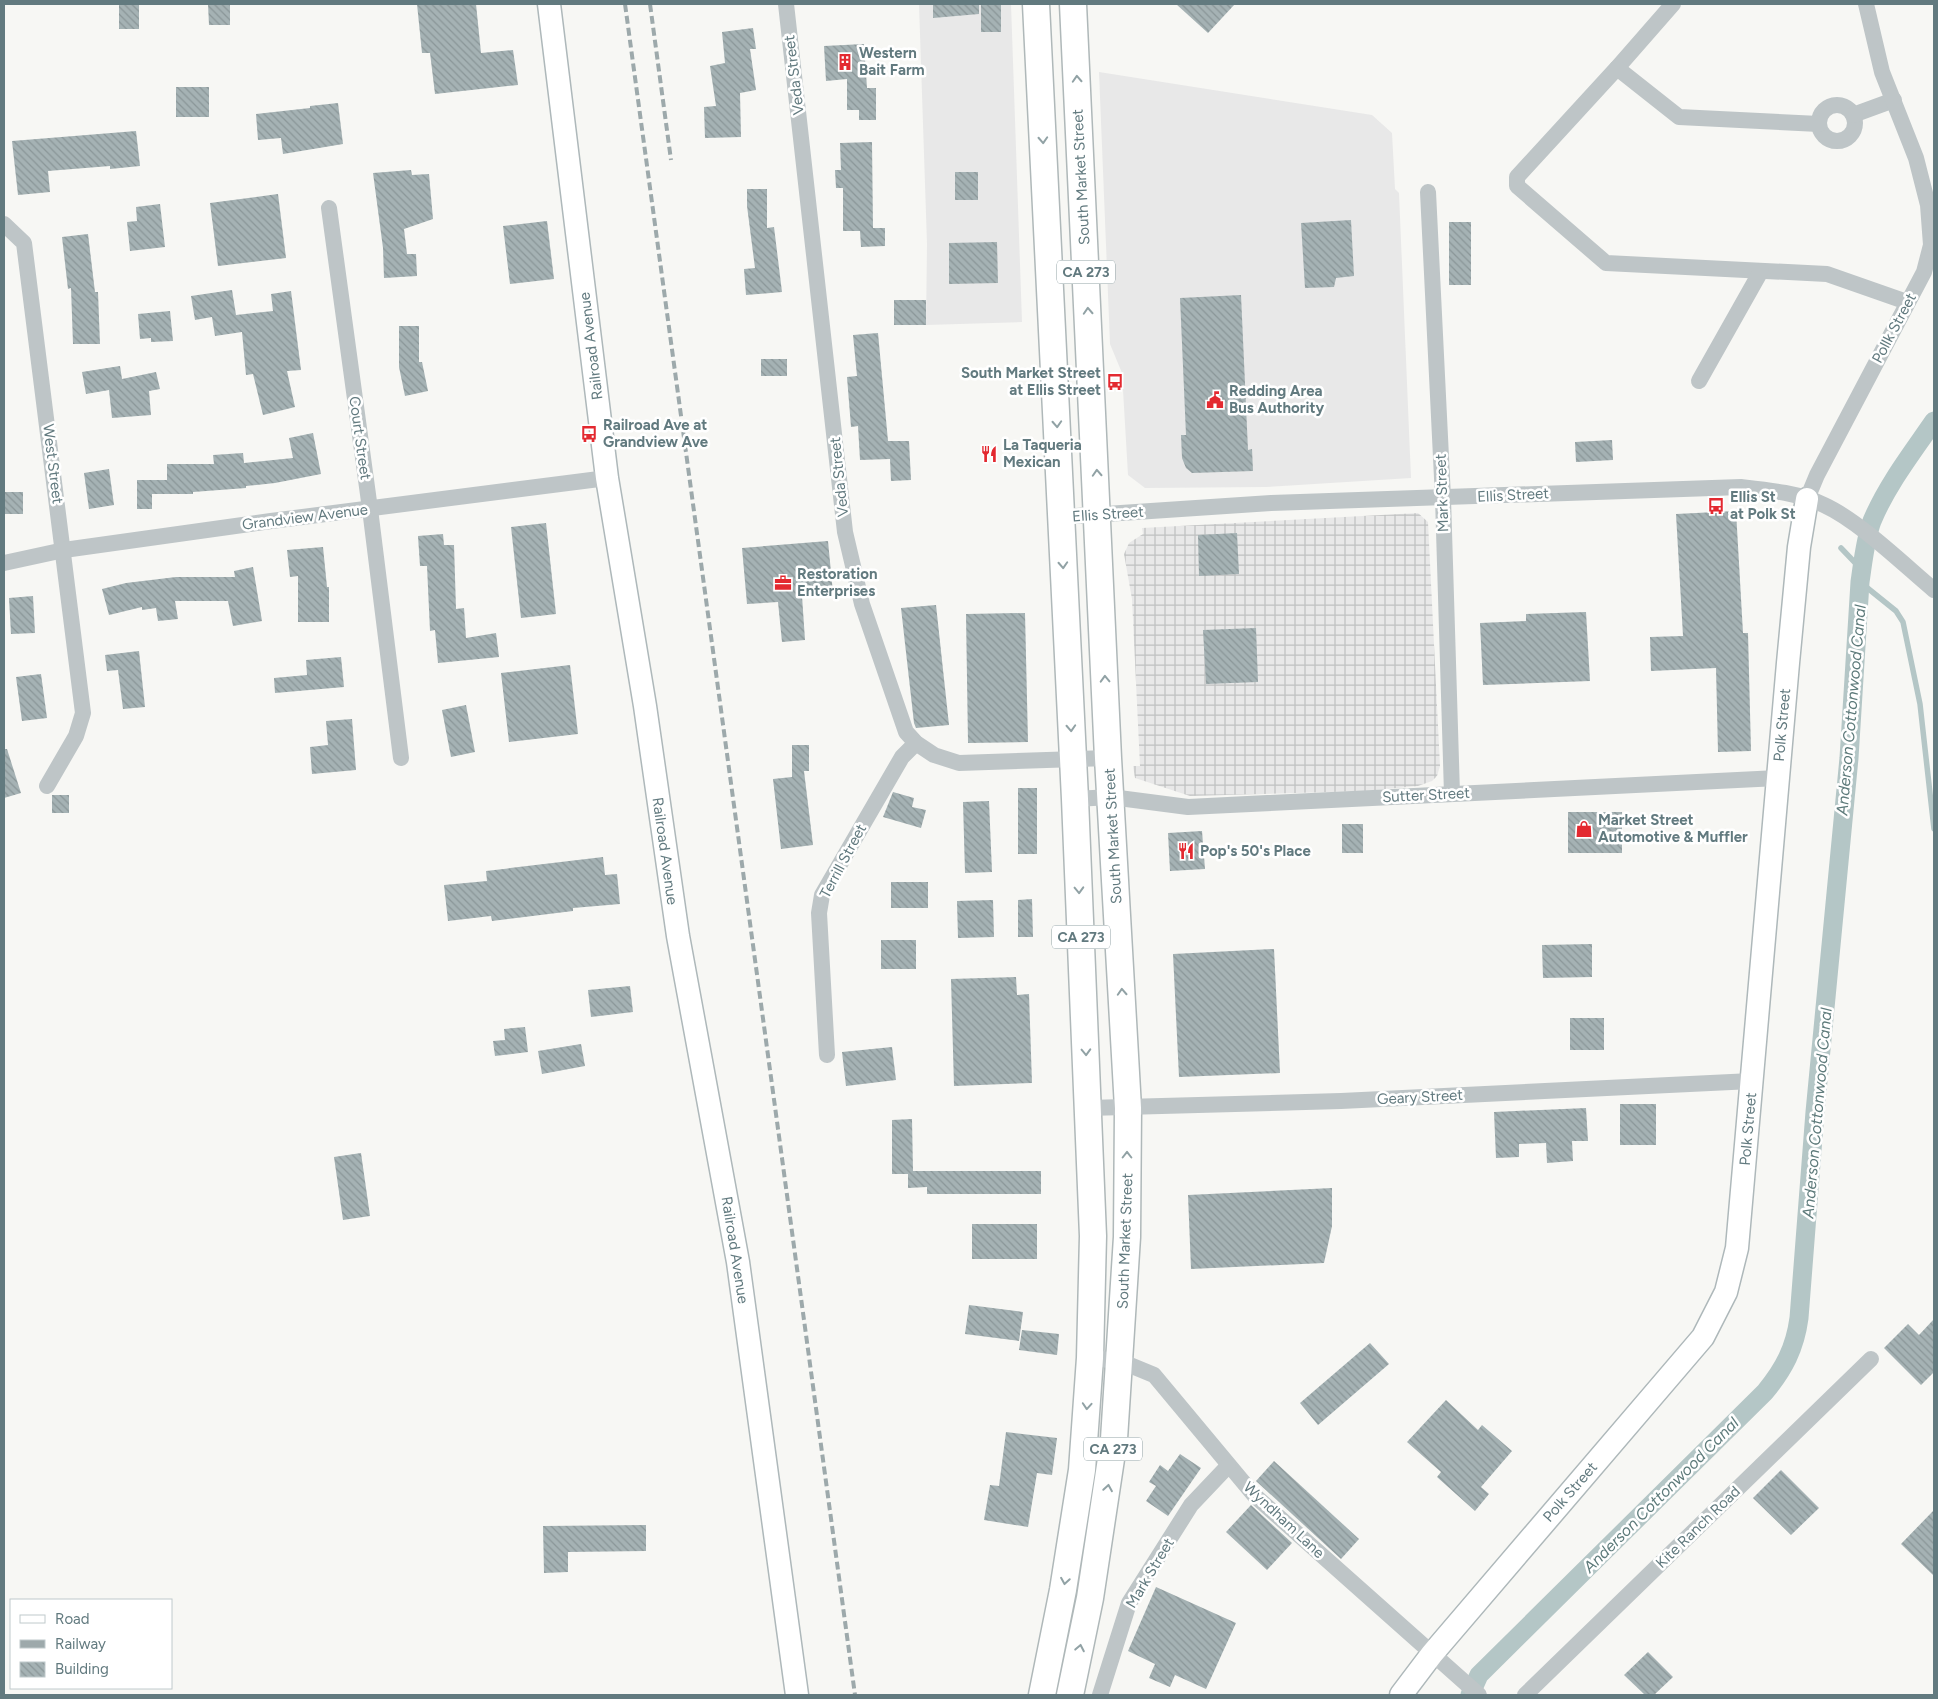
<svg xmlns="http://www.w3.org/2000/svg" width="1938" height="1699" viewBox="0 0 1938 1699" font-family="Figtree,sans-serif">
<defs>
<pattern id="industrial-grid" width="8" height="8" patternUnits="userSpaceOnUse" patternTransform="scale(1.25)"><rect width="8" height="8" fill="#e8e8e8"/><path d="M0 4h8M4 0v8" fill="none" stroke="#bfc1c1"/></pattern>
<pattern id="building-back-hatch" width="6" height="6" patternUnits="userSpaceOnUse" patternTransform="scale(1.25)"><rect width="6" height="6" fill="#a5b2b4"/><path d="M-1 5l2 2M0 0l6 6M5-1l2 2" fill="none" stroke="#8a9698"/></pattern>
</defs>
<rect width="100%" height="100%" fill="#f7f7f4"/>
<g fill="#e8e8e8">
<path d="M919,4h92l11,318 -96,3 1,-81z"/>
<path d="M1099,72l273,43 20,18 3,56 4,4 12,285 -145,9 -121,1 -17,-13 -6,-102 -12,-29z"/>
</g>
<path fill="url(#industrial-grid)" d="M1418,513l10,9 12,244 -3,10 -5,5 -14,5 -52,5 -176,5 -55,-18 -2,-12h7l-8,-167 -8,-45 5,-11 14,-9 -1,-6z"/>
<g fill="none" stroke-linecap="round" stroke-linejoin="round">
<g stroke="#b4c6c6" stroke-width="5.5">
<path d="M1841,548l21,22"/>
<path d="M1860,582l36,29 7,11 17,82 14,125"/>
</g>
<path stroke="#b4c6c6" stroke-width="19" d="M1470,1695l9,-20 286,-283c19,-23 30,-44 34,-74l16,-206 34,-354 11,-176c3,-20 5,-42 12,-61 15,-36 40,-68 62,-100"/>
</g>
<g fill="url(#building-back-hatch)">
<rect x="119" y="4" width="20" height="25"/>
<path d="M208,4h22v21h-21z"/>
<path d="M417,4h59l5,49 32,-3 5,35 -83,9 -5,-41h-8z"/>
<path d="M933,4h46v10l-46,4z"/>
<rect x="981" y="4" width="20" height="28"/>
<path d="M1176,4h59l-27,29z"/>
<path d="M753,28l3,21h-6l6,41 -16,3 1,44 -36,1 -1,-31 12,-1 -6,-40 15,-3 -3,-31z"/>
<path d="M864,44l3,44h9v32h-17v-10h-12v-31l-21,2 -2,-35z"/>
<rect x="176" y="87" width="33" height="30"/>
<path d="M338,103l5,41 -60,10 -2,-16 -23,2 -2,-26 54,-6v-2z"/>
<path d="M136,131l4,35 -30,3v-3l-62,5 2,21 -32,3 -6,-54z"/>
<path d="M872,142l1,86h12v18l-24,1 -1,-16h-17v-43h-7l-1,-18h6l-1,-27z"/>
<path d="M411,170l1,5 17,-1 4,45 -29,10 3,25h9l1,22 -33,2 -1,-30 -10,-75z"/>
<rect x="955" y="172" width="23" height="28"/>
<path d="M747,189h20v39l7,-1 8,65 -36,3 -2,-26 11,-1 -8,-62z"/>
<path d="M278,194l8,64 -68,8 -8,-63z"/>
<path d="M160,204l5,43 -35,4 -3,-29 10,-1 -1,-14z"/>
<path d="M1351,220l3,56 -18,2 -2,9 -29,1 -4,-65z"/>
<path d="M547,221l7,58 -44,5 -7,-58z"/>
<rect x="1449" y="222" width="22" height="63"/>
<path d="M88,234l7,58h3l2,52h-27l-2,-56 -3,1 -6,-52z"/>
<path d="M997,242l1,41 -49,1v-41z"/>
<path d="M232,290l4,25 37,-4 -2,-17 20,-3 10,79 -14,1 8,36 -32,8 -10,-41 -7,1 -4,-43 -27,4 -3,-19 -17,3 -4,-24z"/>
<path d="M1241,295l7,155 4,-1 1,22 -61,2 -6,-5 -4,-10 -1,-23h5l-6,-137z"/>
<rect x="894" y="300" width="32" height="25"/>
<path d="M170,311l3,30 -22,1v-4l-11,1 -2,-25z"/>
<path d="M399,326h20v36h3l6,29 -23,5 -6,-29z"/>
<path d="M878,333l10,108h21l2,39 -20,1 -1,-22 -30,1 -2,-34 -7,1 -4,-50 10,-1 -4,-41z"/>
<rect x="761" y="359" width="26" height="17"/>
<path d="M120,366l2,13 34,-7 4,17 -11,2 2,24 -39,3 -3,-28 -23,4 -4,-22z"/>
<path d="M313,433l8,41 -46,9 -29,3v2l-53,4v2h-41v15h-15v-29h30v-16h47l-1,-9 30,-2 1,10 49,-5 -4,-20z"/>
<path d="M1612,440l1,20 -37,2 -1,-20z"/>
<path d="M109,469l5,36 -25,4 -5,-36z"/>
<rect x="4" y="492" width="19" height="22"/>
<path d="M1736,511l7,122h5l3,118 -33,1 -2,-84 -65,3 -1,-34 33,-1 -7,-122z"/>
<path d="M546,523l10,91 -35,4 -10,-91z"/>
<path d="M1237,533l2,41 -40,2 -1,-41z"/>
<path d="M443,534l1,11h10l2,64 8,-1 2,30 30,-5 3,24 -61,6 -3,-33 -5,1 -3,-65h-7l-2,-30z"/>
<path d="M828,541l5,52 -31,3 3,44 -23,2 -4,-40 -31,2 -5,-56z"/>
<path d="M323,547l4,40h2v35h-31v-46l-8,1 -3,-27z"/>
<path d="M253,567l9,54 -29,5 -5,-25h-53l3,18 -20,2 -2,-13 -14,2v-3l-33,8 -7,-26 24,-6 50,-6h59l-1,-6z"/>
<path d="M33,596l2,37 -24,1 -2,-36z"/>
<path d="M936,605l13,120 -33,3 -2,-5 -13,-115z"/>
<path d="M1586,612l4,69 -107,4 -3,-62 46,-2v-7z"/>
<path d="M1025,613l3,129 -60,1 -2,-129z"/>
<path d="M1256,628l2,54 -52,2 -3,-54z"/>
<path d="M139,651l6,56 -22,2 -5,-39 -11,1 -2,-16z"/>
<path d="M341,657l3,30 -69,6 -1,-15 33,-3 -1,-15z"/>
<path d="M570,665l8,69 -69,8 -8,-69z"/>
<path d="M41,674l6,44 -25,3 -6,-44z"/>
<path d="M466,705l9,47 -24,5 -9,-47z"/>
<path d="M352,719l4,51 -44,4 -2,-27 18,-2 -2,-24z"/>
<path d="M792,745h17v26h-5l9,74 -32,4 -8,-70 19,-2z"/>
<path d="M4,749h3l14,44 -17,5z"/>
<rect x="1018" y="788" width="19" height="66"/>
<path d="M893,792l21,6 -2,9 14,3 -5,18 -38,-11z"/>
<rect x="52" y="795" width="17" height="18"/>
<path d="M989,801l3,71 -27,1 -2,-71z"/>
<rect x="1568" y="812" width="54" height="41"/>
<rect x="1342" y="824" width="21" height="29"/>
<path d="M1202,831l3,38 -35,2 -2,-38z"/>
<path d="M603,857l2,18 12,-1 3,30 -47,4v3l-81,10 -1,-5 -43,5 -4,-36 43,-4 -1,-10z"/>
<rect x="891" y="882" width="37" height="26"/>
<path d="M1032,899l1,38h-15v-37z"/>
<path d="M993,900l1,37 -36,1 -1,-37z"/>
<rect x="881" y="940" width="35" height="29"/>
<path d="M1592,944v33l-49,1 -1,-33z"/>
<path d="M1274,949l6,124 -101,4 -6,-123z"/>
<path d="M1016,977l1,18 12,-1 3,89 -78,3 -3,-107z"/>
<path d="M630,986l3,26 -42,5 -3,-27z"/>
<rect x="1570" y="1018" width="34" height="32"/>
<path d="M525,1027l3,25 -33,4 -2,-15 12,-1 -1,-11z"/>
<path d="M581,1044l4,22 -43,8 -4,-23z"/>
<path d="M892,1047l4,33 -50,6 -4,-34z"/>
<rect x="1620" y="1104" width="36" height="41"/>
<path d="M1586,1108l2,33h-16l1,20 -26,2 -1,-20 -27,1v13l-23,1 -2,-46z"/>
<path d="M912,1119l1,52h128v23h-114v-7l-19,1v-14h-16v-54z"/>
<path d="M361,1153l9,63 -27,4 -9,-63z"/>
<path d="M1332,1188v38l-8,37 -133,6 -3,-74z"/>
<rect x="972" y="1224" width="65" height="35"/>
<path d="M969,1305l54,7 -4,29 -54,-7z"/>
<path d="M1934,1319v53l-13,13 -37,-37 24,-24 11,11z"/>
<path d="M1022,1330l37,4 -2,21 -38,-5z"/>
<path d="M1370,1343l19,21 -71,61 -18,-22z"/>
<path d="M1446,1400l32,30 4,-5 30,26 -31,36 8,7 -14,17 -38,-34 4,-5 -34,-30z"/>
<path d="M1006,1432l51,6 -5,37 -15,-2 -9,54 -44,-7 6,-35 9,1z"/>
<path d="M1180,1454l21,14 -33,48 -22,-15 10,-15 -7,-4 11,-17 8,6z"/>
<path d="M1274,1461l85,78 -18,20 -85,-78z"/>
<path d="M1781,1470l38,38 -28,27 -38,-37z"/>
<path d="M1251,1505l41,38 -25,27 -41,-38z"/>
<path d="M1934,1510v66l-33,-32z"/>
<path d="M646,1525v26l-78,1v20l-24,1 -1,-47z"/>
<path d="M1156,1587l80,36 -30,66 -31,-14 -5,12 -21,-9 6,-14 -27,-13z"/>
<path d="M1648,1652l25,25 -19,18h-9l-21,-20z"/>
</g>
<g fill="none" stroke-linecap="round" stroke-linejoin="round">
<g stroke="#aeb8ba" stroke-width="25">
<g id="secondary">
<path d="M549,4l58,474 38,228 33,230 60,326 59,433"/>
<path d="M1401,1695l31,-41 271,-317 23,-45 11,-44 51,-585 11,-116 8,-48"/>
</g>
</g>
<g stroke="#afb8b9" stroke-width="29">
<g id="primary">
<path d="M1036,4l39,795 18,437 -3,122 -8,112 -19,120 -21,105"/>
<path d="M1070,1695l20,-97 24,-159 13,-202 1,-129 -20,-350 -35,-754"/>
</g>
</g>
<g stroke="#bec5c7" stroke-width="16">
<path d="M786,4l59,528 17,72 44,128 10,11 18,12 25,8 149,-5"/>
<path d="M1617,68l56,-64"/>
<circle cx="1837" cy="123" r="18"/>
<path d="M1853,115l41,-15"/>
<path d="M1819,124l-140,-7 -62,-49 -100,109v9l89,77 221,11 80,28"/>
<path d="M1428,192l15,306 9,296"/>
<path d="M329,208l41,301 31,249"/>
<path d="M4,224l20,19 59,470 -7,23 -29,50"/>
<path d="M1699,381l62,-110"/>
<path d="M1807,499l10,-24 107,-203 7,-27 -3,-40 -12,-47 -34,-86 -16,-68"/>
<path d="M1061,517l210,-14 470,-16c27,3 58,6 83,18 35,16 79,59 110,85"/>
<path d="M4,563l60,-13 207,-29 336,-43"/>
<path d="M1075,799l36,-2 77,10 590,-29"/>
<path d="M827,1055l-8,-142 3,-18 80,-138 14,-14"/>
<path d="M1088,1108l253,-7 411,-20"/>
<path d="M1090,1358l30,3 34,14 100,120 225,200"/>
<path d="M1100,1695l29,-92 62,-98 37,-39"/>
<path d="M1525,1695l346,-336"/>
</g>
<use href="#secondary" stroke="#fff" stroke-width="22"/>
<use href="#primary" stroke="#fff" stroke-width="26"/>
<g stroke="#9da9ab" stroke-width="4" stroke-dasharray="8 4" stroke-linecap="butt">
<path d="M625,4l230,1691"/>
<path d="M650,4l21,156"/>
</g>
</g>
<defs><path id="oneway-chevron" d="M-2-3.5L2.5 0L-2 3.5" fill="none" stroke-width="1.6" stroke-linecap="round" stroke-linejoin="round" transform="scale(1.25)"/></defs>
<g stroke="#91a2a5">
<use href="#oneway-chevron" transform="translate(1077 79) rotate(-93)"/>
<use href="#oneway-chevron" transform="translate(1043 140) rotate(87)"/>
<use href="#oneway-chevron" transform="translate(1088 311) rotate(-93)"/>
<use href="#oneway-chevron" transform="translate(1057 424) rotate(87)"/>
<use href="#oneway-chevron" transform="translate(1097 473) rotate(-93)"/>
<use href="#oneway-chevron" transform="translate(1063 565) rotate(87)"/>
<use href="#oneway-chevron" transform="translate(1105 679) rotate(-92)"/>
<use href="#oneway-chevron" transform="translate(1071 728) rotate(87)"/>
<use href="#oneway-chevron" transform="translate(1079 890) rotate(88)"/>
<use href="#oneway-chevron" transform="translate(1122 992) rotate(-93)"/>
<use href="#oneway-chevron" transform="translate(1086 1052) rotate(88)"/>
<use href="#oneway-chevron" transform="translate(1127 1155) rotate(-90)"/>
<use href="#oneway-chevron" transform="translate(1087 1406) rotate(94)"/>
<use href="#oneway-chevron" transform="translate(1108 1488) rotate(-81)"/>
<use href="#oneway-chevron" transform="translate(1065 1581) rotate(99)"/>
<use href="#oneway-chevron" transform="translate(1080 1648) rotate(-79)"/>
</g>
<defs>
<g id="building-bare" transform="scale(1.35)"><path d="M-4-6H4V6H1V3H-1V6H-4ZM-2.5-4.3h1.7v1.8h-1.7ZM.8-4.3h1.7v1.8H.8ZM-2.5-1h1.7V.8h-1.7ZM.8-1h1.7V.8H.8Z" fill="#e32930" stroke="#fff" stroke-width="2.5" paint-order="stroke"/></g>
<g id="bus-bare" transform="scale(1.35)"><path d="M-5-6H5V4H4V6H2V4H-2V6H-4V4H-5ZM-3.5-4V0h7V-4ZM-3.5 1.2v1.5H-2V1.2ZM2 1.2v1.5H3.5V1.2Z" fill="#e32930" stroke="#fff" stroke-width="2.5" paint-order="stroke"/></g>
<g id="civic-bare" transform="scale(1.35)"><path d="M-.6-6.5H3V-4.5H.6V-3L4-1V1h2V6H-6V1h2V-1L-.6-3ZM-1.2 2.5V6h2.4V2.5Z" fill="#e32930" stroke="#fff" stroke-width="2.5" paint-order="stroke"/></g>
<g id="restaurant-bare" transform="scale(1.35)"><path d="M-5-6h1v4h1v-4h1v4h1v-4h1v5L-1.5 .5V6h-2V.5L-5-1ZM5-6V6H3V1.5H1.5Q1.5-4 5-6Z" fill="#e32930" stroke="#fff" stroke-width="2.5" paint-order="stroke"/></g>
<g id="office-bare" transform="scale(1.35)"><path d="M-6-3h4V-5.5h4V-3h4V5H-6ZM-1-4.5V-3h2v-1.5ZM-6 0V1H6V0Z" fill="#e32930" stroke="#fff" stroke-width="2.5" paint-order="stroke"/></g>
<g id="shop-bare" transform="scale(1.35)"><path d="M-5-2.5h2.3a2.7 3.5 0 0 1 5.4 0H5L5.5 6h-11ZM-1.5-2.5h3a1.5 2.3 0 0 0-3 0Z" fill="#e32930" stroke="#fff" stroke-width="2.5" paint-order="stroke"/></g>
</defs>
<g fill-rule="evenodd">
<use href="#building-bare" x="845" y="62"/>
<use href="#bus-bare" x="1115" y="382"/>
<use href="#civic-bare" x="1215" y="400"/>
<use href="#bus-bare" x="589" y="434"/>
<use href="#restaurant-bare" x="989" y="454"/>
<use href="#bus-bare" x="1716" y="506"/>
<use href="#office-bare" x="783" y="583"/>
<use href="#shop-bare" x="1584" y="829"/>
<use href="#restaurant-bare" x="1186" y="851"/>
</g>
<g text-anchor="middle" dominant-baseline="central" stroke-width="5" stroke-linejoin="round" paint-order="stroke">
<g fill="#fff" stroke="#91a2a5" stroke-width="1">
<rect x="1057" y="260.5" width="58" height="23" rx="4"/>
<rect x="1052" y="925.5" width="58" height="23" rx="4"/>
<rect x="1084" y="1437.5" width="58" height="23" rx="4"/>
</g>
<g font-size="14" font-weight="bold" fill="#627a7f">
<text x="1086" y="272">CA 273</text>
<text x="1081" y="937">CA 273</text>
<text x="1113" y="1449">CA 273</text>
</g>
<g font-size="15" font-weight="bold" fill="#627a7f" stroke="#fff" text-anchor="start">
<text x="859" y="53">Western<tspan x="859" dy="17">Bait Farm</tspan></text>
<text x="1101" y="373" text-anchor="end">South Market Street<tspan x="1101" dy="17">at Ellis Street</tspan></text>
<text x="1229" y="391">Redding Area<tspan x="1229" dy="17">Bus Authority</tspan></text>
<text x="603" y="425">Railroad Ave at<tspan x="603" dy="17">Grandview Ave</tspan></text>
<text x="1003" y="445">La Taqueria<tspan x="1003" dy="17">Mexican</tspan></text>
<text x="1730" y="497">Ellis St<tspan x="1730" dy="17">at Polk St</tspan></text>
<text x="797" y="574">Restoration<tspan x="797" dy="17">Enterprises</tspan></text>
<text x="1598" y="820">Market Street<tspan x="1598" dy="17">Automotive &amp; Muffler</tspan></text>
<text x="1200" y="851">Pop's 50's Place</text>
</g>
<g font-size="15" fill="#627a7f" stroke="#fff">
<text transform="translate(794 75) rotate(-97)">Veda Street</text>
<text transform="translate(1081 177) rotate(-93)">South Market Street</text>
<text transform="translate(1894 328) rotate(-62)">Pollk Street</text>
<text transform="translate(591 346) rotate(-97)">Railroad Avenue</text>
<text transform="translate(360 438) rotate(82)">Court Street</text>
<text transform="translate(53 464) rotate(83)">West Street</text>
<text transform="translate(839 477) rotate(-96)">Veda Street</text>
<text transform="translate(1442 493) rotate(-92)">Mark Street</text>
<text transform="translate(1513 495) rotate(-3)">Ellis Street</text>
<text transform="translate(1108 514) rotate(-4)">Ellis Street</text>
<text transform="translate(305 517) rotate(-7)">Grandview Avenue</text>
<text transform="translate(1782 725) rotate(-85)">Polk Street</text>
<text transform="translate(1426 795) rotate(-3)">Sutter Street</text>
<text transform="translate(1113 836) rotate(-93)">South Market Street</text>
<text transform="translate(665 851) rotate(82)">Railroad Avenue</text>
<text transform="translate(843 861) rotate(-62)">Terrill Street</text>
<text transform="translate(1420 1097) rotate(-3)">Geary Street</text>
<text transform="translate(1748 1129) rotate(-85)">Polk Street</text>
<text transform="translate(1125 1241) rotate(-88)">South Market Street</text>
<text transform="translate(735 1250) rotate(81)">Railroad Avenue</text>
<text transform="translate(1570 1492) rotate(-49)">Polk Street</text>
<text transform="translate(1284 1520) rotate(43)">Wyndham Lane</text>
<text transform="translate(1698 1527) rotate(-44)">Kite Ranch Road</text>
<text transform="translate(1150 1573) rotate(-59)">Mark Street</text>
</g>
<g font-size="16" font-style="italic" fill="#5d7a7a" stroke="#fff">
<text transform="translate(1851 710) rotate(-85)">Anderson Cottonwood Canal</text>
<text transform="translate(1817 1113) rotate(-85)">Anderson Cottonwood Canal</text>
<text transform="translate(1661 1495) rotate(-45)">Anderson Cottonwood Canal</text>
</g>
</g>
<rect width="1938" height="1699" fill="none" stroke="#627a7f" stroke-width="10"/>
<rect x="10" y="1599" width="162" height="90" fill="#ffffff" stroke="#c0cacc"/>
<rect x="20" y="1615" width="25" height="8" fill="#ffffff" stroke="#c0cacc"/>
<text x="55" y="1624" font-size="15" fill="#627a7f">Road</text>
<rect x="20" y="1640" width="25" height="8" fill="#9da9ab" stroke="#c0cacc"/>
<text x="55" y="1649" font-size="15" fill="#627a7f">Railway</text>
<rect x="20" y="1662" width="25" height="15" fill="url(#building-back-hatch)" stroke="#c0cacc"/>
<text x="55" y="1674" font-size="15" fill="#627a7f">Building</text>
</svg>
